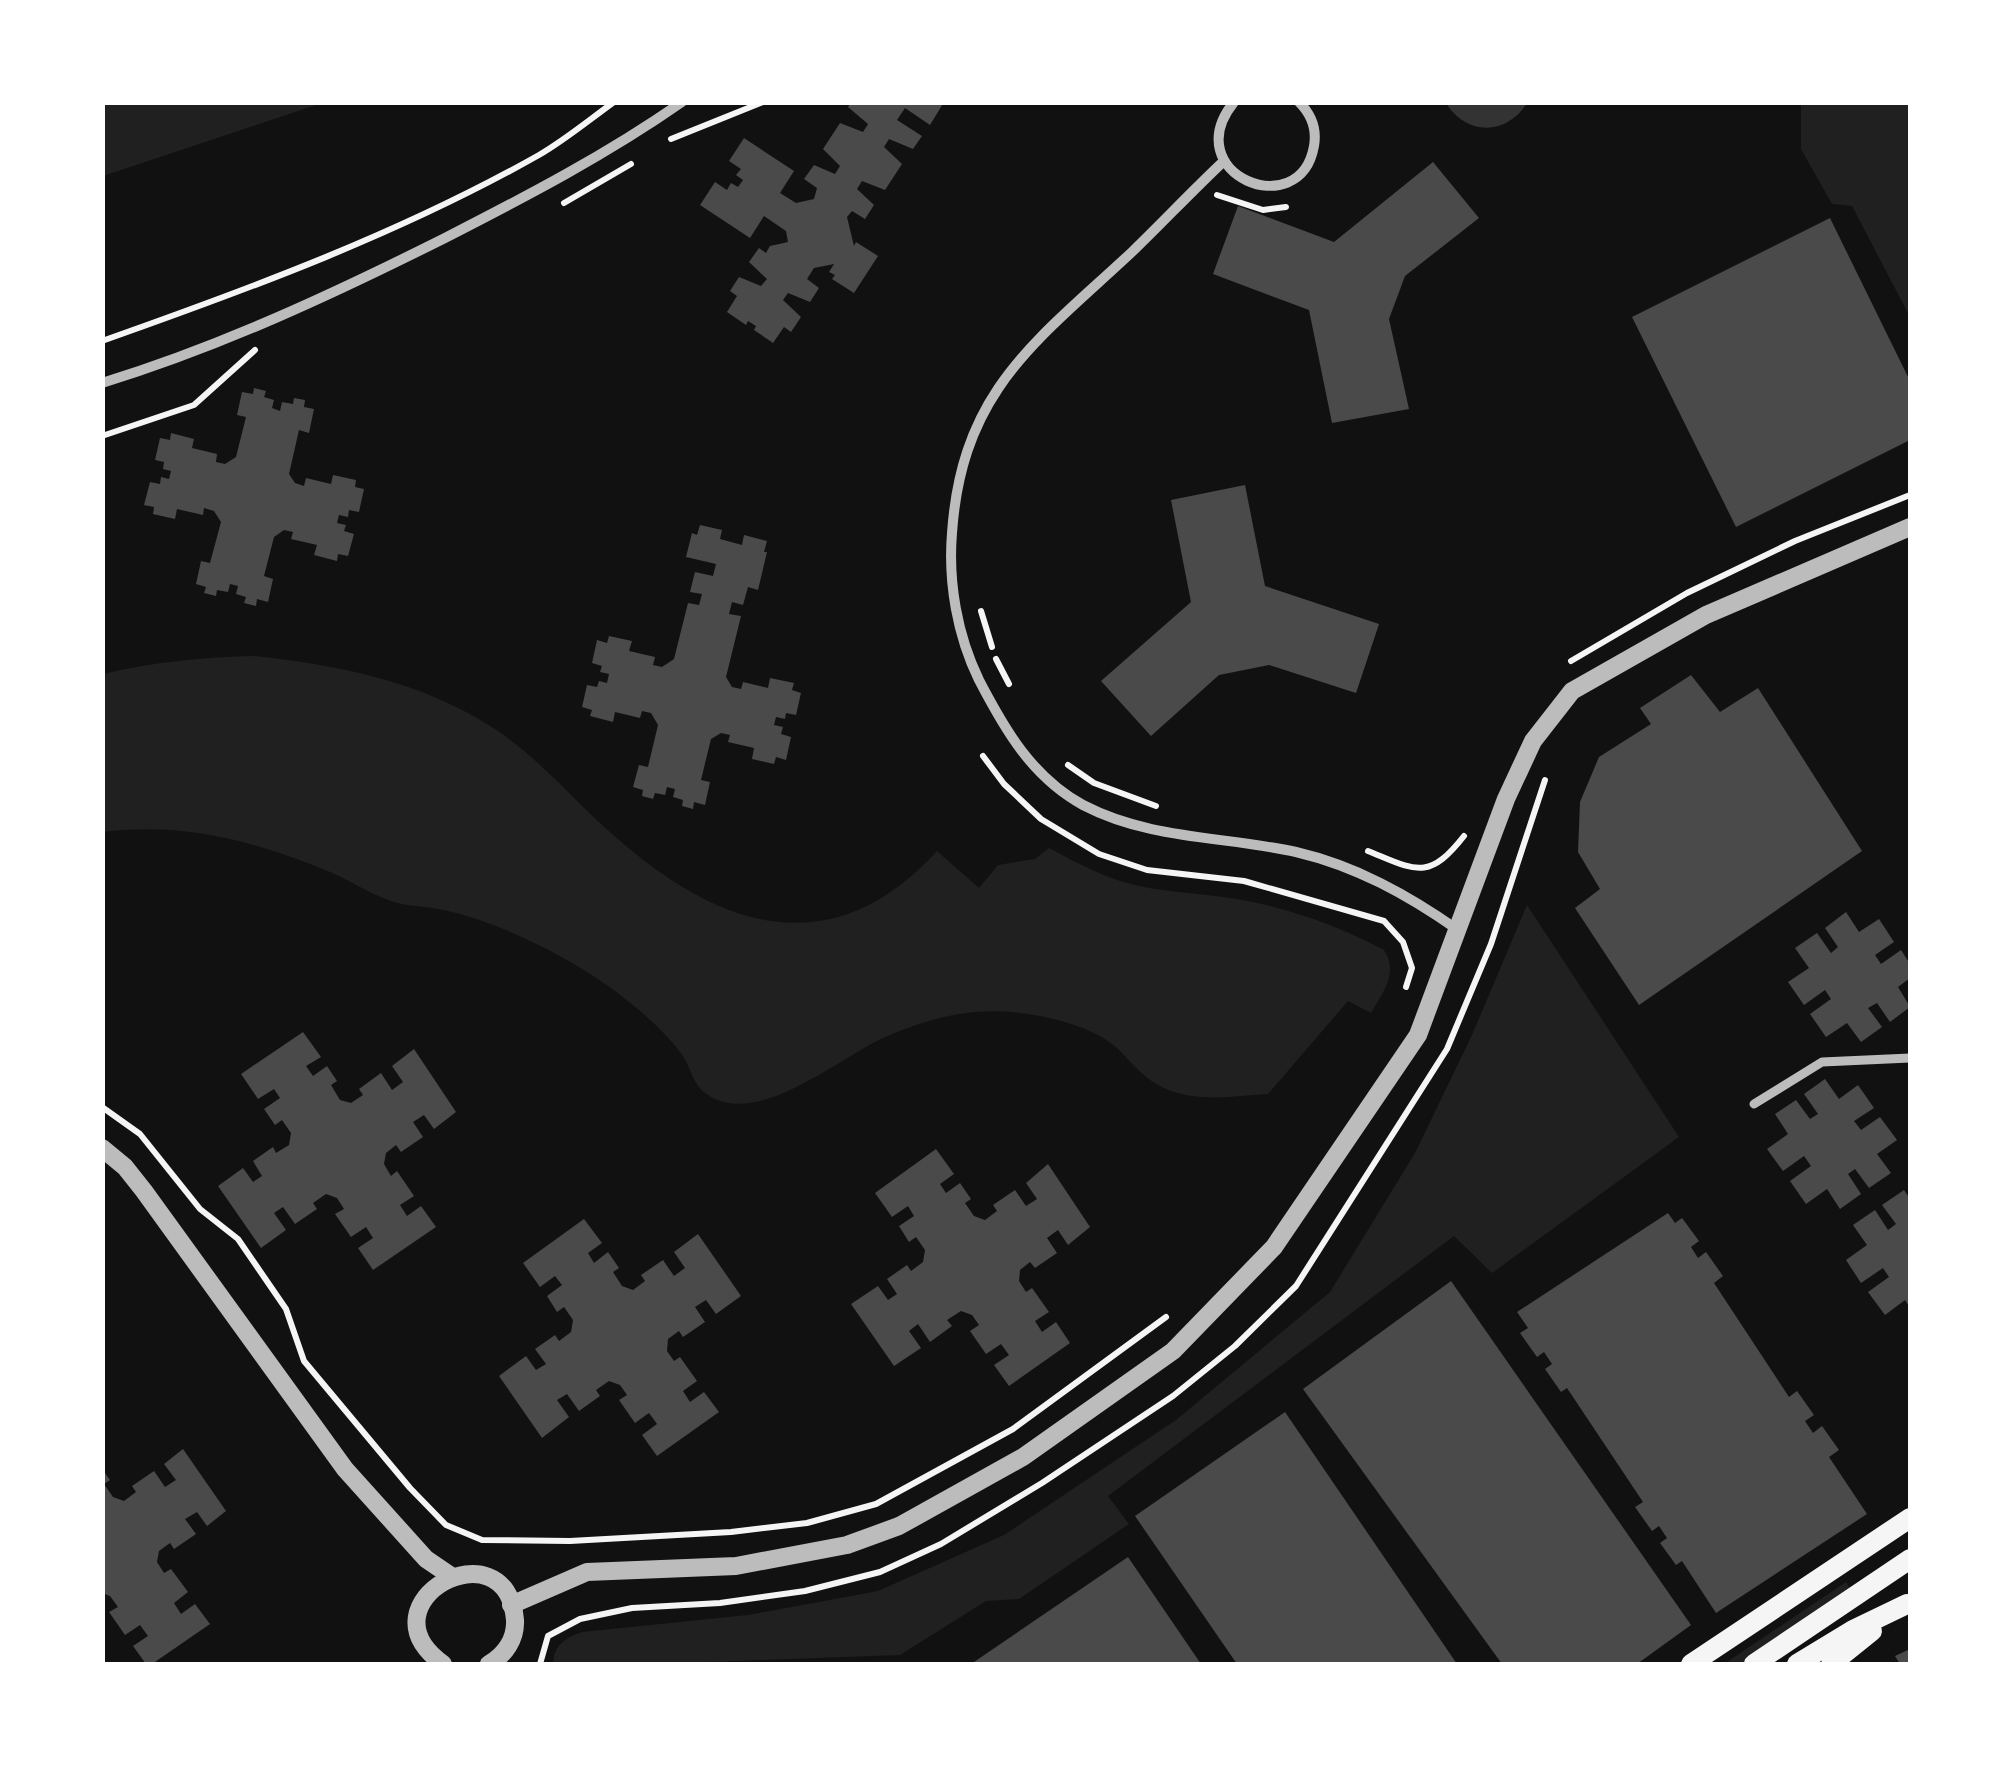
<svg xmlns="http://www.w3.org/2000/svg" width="2013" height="1767" viewBox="0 0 2013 1767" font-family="'Nunito Sans',sans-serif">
<rect width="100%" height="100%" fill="#111"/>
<g fill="#202020">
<path d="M103,102h219v1l-219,73z"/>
<path d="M1801,103h109v214l-58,-111 -20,-2 -31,-55z"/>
<path d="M255,656c81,9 161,24 232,68 51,31 86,77 131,115 104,91 215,126 319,12l42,37 19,-23 37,-6 14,-11c28,15 56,30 86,37 34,8 67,8 101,14 49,8 104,27 148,51 15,23 -1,42 -13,63l-23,-12 -80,93c-35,2 -71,9 -104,-6 -20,-9 -31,-24 -46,-39 -31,-29 -102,-41 -143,-37 -33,3 -65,14 -94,27 -44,21 -116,82 -166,60 -25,-12 -21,-29 -35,-47 -19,-25 -47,-48 -72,-66 -45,-32 -110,-64 -164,-76 -18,-4 -35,-3 -53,-9 -21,-7 -40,-20 -61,-29 -75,-31 -146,-50 -227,-40v-158c51,-12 99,-17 152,-18z"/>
<path d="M1527,905l152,232 -187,136 -38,-37 -346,260 21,28 -110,75 -33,2 -86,54 -245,9h-102c1,-19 12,-26 29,-32l166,-17 130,-24 126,-56 172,-115 154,-128 85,-139 57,-118z"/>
<path d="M1846,1582l13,20 -46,11 -69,51h-20z"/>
</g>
<path fill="#333" d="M1446,103v-1l81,1c-20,33 -61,33 -81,0z"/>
<g fill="#4a4a4a">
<path d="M851,102h93l-14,23 -25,-17 -8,12 25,16 -9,13 -24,-10 -5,8 18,17 -17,26 -23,-9 -5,8 17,16 -9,14 -13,-8 -5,6 7,29 2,-4 22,14 -24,37 -22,-14 3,-4 -6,-3 5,-8 -20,4 -7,11 12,9 -9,14 -22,-9 -5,7 18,17 -10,15 -7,-5 -11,16 -19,-13 2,-4 -8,-5 -2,4 -19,-13 10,-16 -7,-5 9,-14 22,9 6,-7 -18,-17 10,-14 7,5 4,-7 18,-4 -2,-11 -22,-15 -14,22 -50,-33 15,-23 12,8 4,-7 7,4 5,-7 -7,-5 5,-6 -12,-8 15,-23 50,33 -14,22 16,10 18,-4 3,-11 -13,-9 10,-14 21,9 5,-8 -17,-17 17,-26 23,9 5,-8 -20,-17z"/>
<path d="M1433,162l46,56 -74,58 -16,43 20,90 -77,14 -23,-113 -96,-36 25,-68 96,36z"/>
<path d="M1830,218l80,163v59l-174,87 -104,-210z"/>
<path d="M254,388l12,3 -2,6 10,3 -2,8 8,3 2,-9 11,2 1,-6 11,2 -1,7 10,2 -5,24 -10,-3 -10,44 6,9 9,3 2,-8 25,6 2,-9 23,5 -1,7 9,2 -5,23 -10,-2 -1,7 -9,-2 -2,8 9,2 -2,6 10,3 -6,22 -10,-2 -1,7 -23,-6 3,-10 -26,-6 2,-7 -9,-2 -10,7 -10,39 9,3 -5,23 -11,-3 -1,7 -12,-3 2,-6 -10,-3 2,-8 -8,-2 -2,8 -11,-2 -1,6 -12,-3 2,-6 -10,-3 5,-23 9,2 11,-41 -7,-11 -10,-3 -1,7 -26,-6 -2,10 -22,-5 1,-7 -10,-2 6,-23 10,2 1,-7 8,2 2,-8 -8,-2 1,-7 -9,-2 5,-22 10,2 1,-7 23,6 -2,9 25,6 -1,8 9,2 11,-7 10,-40 -9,-2 5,-23 11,2z"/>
<path d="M1245,485l20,101 114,38 -23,69 -87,-28 -50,10 -68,61 -50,-55 90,-79 -20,-102z"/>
<path d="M700,525l22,5 -2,9 22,6 2,-10 23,6 -3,11h3l-9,38 -10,-3 -5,18 -11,-3 -3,12 12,2 -15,61 6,10 9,2 2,-7 25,6 2,-10 24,5 -2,7 9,3 -5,22 -10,-2 -1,6 -9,-2 -2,8 9,2 -2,7 10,3 -5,23 -10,-3 -2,7 -22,-5 2,-11 -26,-6 2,-7 -9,-2 -10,6 -10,41 9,2 -5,23 -11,-3 -1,7 -11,-3 1,-6 -10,-3 2,-8 -8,-2 -2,8 -10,-2 -2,6 -11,-3 1,-6 -10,-3 6,-22 9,2 10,-42 -7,-12 -9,-2 -2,7 -25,-6 -2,10 -23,-6 2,-6 -10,-3 5,-22 10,2 2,-6 8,2 2,-9 -9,-2 2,-6 -10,-3 5,-23 10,3 2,-7 23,5 -3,10 26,6 -2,8 9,2 12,-8 14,-56 11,2 3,-11 -12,-2 5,-20 18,4 3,-12 -30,-7 6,-24 5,2z"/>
<path d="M1691,675l29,37 38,-24 104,163 -223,154 -64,-97 25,-19 -22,-37 2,-50 19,-45 52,-33 -11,-16z"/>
<path d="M1846,912l13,20 20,-13 15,23 -19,13 6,9 20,-14 9,14v14l-12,9 12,20 -20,15 -13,-19 -9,5 14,19 -21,15 -14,-19 -21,14 -16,-23 21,-15 -6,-9 -21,15 -16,-23 21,-14 -14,-20 22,-15 14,20 7,-6 -13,-19z"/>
<path d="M303,1032l18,25 -15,9 7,10 14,-10 10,15 -6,4 9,15 11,3 12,-8 -4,-6 22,-16 11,17 11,-8 -11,-16 22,-17 42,63 -22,17 -10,-14 -11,7 10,15 -22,15 -5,-7 -10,8 -2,11 7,12 6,-5 17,25 -14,9 7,11 14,-10 15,21 -63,43 -15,-22 15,-10 -7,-11 -15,10 -16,-23 9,-5 -7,-11 -11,-4 -13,9 4,6 -22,15 -12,-17 -9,6 12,17 -25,18 -43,-62 25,-18 10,14 9,-6 -9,-15 20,-14 3,6 13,-8 2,-12 -9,-13 -7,5 -11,-16 16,-11 -6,-9 -16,10 -17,-25z"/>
<path d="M1825,1079l14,20 19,-14 16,23 -20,13 7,9 19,-13 17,23 -20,14 14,19 -22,15 -14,-19 -7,5 13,20 -21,15 -13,-20 -21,15 -16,-23 21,-15 -7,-10 -21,15 -16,-22 21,-15 -13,-20 21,-14 14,19 8,-5 -14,-20z"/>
<path d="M936,1149l18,25 -14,10 6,9 14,-10 11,16 -6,4 9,13 11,4 12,-9 -4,-6 22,-15 11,16 11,-7 -11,-16 22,-19 42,63 -22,18 -10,-15 -11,8 10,15 -22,15 -5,-6 -10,8 -1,11 7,11 6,-4 17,24 -14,9 7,11 14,-10 14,21 -61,43 -15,-21 15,-10 -8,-11 -15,10 -16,-23 9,-6 -7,-10 -11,-4 -14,9 5,6 -22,16 -12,-18 -9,7 12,17 -27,18 -43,-62 27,-18 10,14 9,-6 -10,-15 20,-14 4,6 12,-9 2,-12 -9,-13 -7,5 -10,-16 15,-10 -6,-10 -16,11 -17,-24z"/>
<path d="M1904,1190l6,9v109l-5,-8 -20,15 -17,-23 21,-15 -6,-9 -22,15 -15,-23 21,-15 -14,-20 22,-15 13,20 8,-6 -14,-19z"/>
<path d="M1668,1213l7,10 7,-5 17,23 -8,6 7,11 8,-6 17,24 -9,7 75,114 8,-6 17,24 -9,6 8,12 9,-7 17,24 -10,7 38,57 -151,99 -34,-52 -6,4 -16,-22 7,-5 -8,-12 -7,5 -17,-24 8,-5 -76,-114 -6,4 -16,-23 7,-5 -8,-12 -7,5 -17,-24 8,-5 -11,-16z"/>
<path d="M584,1219l18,24 -14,10 6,10 14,-11 11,16 -6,4 9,14 11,4 12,-9 -4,-6 22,-15 11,16 11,-8 -11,-16 24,-18 43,62 -25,18 -10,-14 -11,7 10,15 -22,15 -4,-6 -11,8 -1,12 7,10 6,-4 17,24 -14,10 7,11 14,-10 15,20 -62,44 -15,-21 15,-11 -8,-11 -14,10 -16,-23 8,-5 -7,-10 -11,-4 -13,9 4,6 -21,15 -12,-17 -10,6 12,17 -27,21 -43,-62 27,-20 10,14 10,-6 -11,-15 20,-14 4,6 12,-9 2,-12 -9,-13 -7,5 -10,-16 15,-11 -7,-9 -15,11 -17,-24z"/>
<path d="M1451,1281l240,344 -54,39h-135l-199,-275z"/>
<path d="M1285,1412l172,252h-220l-102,-148z"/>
<path d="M183,1449l43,62 -19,15 -10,-14 -12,7 11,15 -22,15 -4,-6 -11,8 -2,11 7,11 7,-4 17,23 -14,11 7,11 14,-10 15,20 -58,40h-6l-13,-18 15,-10 -8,-11 -15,10 -16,-23 9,-5 -8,-11 -8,-3v-124l8,11 -6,4 9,13 11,4 12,-9 -4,-6 22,-15 11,16 11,-7 -12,-16z"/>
<path d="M1128,1557l73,107h-230z"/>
<path d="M1910,1649v15h-10l-5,-8z"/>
</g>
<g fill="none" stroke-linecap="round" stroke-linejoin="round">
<g stroke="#f5f5f5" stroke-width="6">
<path d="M671,139l92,-37"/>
<path d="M1217,195l46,15 23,-3"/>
<path d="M564,203l67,-39"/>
<path d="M102,341c150,-53 299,-108 437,-186 26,-15 50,-35 75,-53"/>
<path d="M102,436l92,-31 61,-55"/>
<path d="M981,611l11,36"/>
<path d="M996,659l13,25"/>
<path d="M1571,661l116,-68 108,-52 115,-46"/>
<path d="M983,756l21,28 37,35 58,35 48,16 97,11 140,40 19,21 9,26 -6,19"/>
<path d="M1068,765l26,18 62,23"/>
<path d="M1368,851c47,19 60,31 96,-15"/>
<path d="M102,1107l38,27 60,75 38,30 48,70 18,52 106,127 36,37 36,15 88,1 161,-9 76,-9 69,-19 137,-75 153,-112"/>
<path d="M540,1664l8,-28 32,-17 52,-11 88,-5 85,-12 75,-19 61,-28 101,-61 131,-87 62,-50 61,-60 151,-237 44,-105 54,-164"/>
</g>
<path stroke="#bcbcbc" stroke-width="9" d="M1754,1104l68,-42 88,-4"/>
<g stroke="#bcbcbc" stroke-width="10">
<path d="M1234,102c-58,72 66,123 80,44 3,-17 -3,-32 -15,-44"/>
<path d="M1224,161c-31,29 -60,60 -91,90 -96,90 -171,138 -181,282 -4,49 5,102 27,147 26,50 53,97 104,125 67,35 141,31 213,47 60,14 112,43 162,78"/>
<path d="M102,383c120,-37 231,-89 343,-145 82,-42 161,-83 237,-136"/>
</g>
<g stroke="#bcbcbc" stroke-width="18">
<path d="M102,1148l23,19 19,24 201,278 81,90 25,17"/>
<path d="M511,1605l76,-33 149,-6 111,-21 52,-19 124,-69 150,-106 101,-104 144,-212 88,-236 27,-58 39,-50 134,-76 204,-88"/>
<path d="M443,1664c-86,-62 64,-142 72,-44 1,19 -10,35 -26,44"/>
</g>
<g stroke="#f5f5f5" stroke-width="20">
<path d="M1691,1664l219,-146"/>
<path d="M1754,1664l156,-105"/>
<path d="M1797,1664l56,-34 54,-26"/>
<path d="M1831,1664l41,-33"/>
</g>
</g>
<rect width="2013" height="1767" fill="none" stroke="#ffffff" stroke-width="210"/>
</svg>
